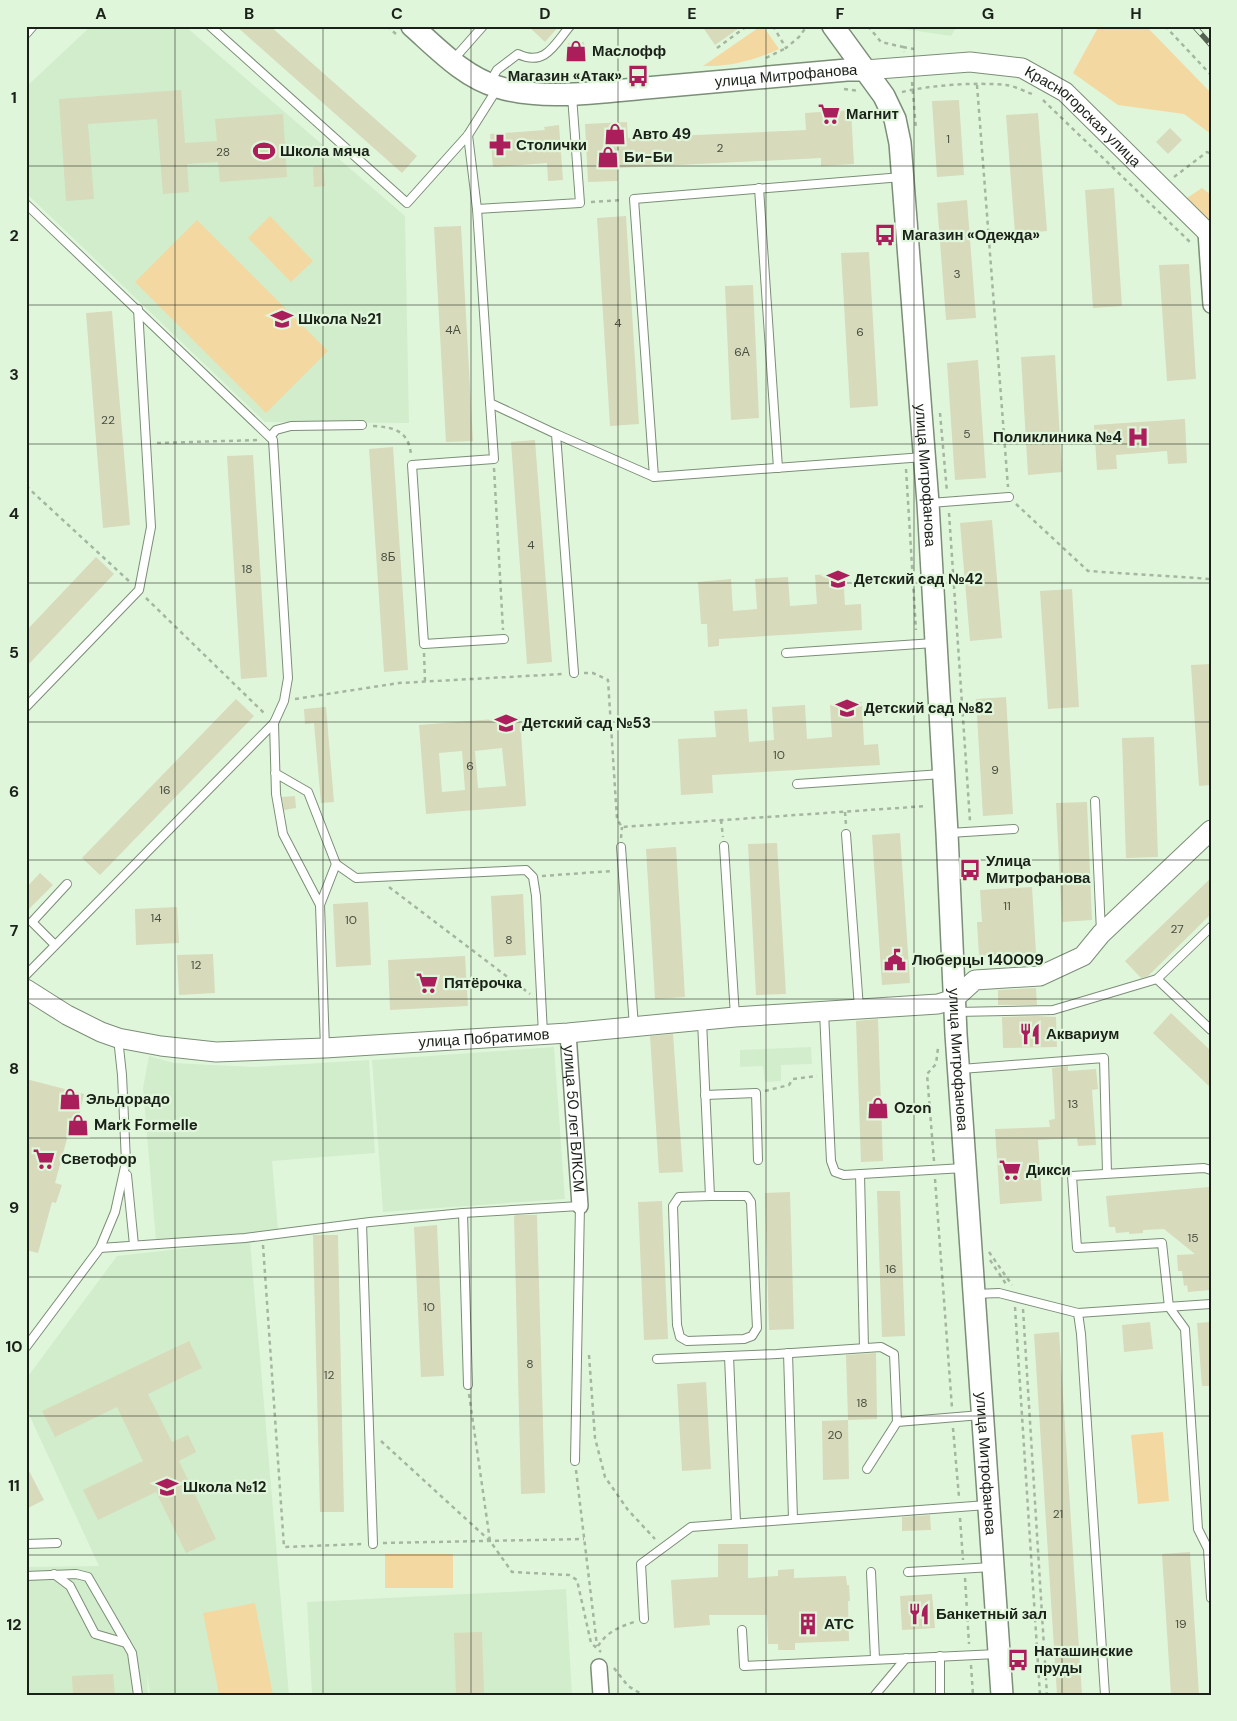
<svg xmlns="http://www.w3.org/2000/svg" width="1237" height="1721" viewBox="0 0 1237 1721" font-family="'DM Sans',sans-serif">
<rect width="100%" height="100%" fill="#e0f6db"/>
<g fill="#d2edcc">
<path d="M91,26h94l220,190 4,207 -144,-1 -239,-229v-106z"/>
<path d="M901,26h56l-6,10 -47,-7z"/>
<path d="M554,1047l11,152 -182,13 -11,-152z"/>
<path d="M811,1047l1,17 -31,1v16l-16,1 -2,-16 -23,1v-17z"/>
<path d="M149,1056l25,7 79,4 116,-7 6,93 -103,8 6,68 -45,6 -77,6 -13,-153z"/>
<path d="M250,1241l39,454h-139l-3,-22 1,22h-122v-128l73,-1 -73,-158v-29l91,-123z"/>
<path d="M566,1589l6,106h-260l-5,-93z"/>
</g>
<g fill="#f4d8a1">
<path d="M761,26h2l16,23c-24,11 -49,18 -76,17z"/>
<path d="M1099,26h47l65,67v41l-27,-20 -66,-9 -45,-32z"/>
<path d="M1202,188l9,7v36l-30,-29z"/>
<path d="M270,216l43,45 -22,21 -43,-44z"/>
<path d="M197,220l131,131 -62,62 -131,-131z"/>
<path d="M1163,1432l6,69 -31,3 -7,-69z"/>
<rect x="385" y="1554" width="68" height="34"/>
<path d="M255,1603l18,92h-54l-16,-82z"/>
</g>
<g fill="#d7dabb" fill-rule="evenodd">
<path d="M236,26h34l147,130 -15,17z"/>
<path d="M528,26h31l-14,16z"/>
<path d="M702,26h40l-27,19z"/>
<path d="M584,42l1,16 -16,1 -1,-16z"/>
<path d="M181,90l4,53 32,-2 -2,-22 68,-5 4,63 -67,5 -2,-20 -31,2 2,28 -26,2 -6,-75 -69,5 6,75 -28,2 -7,-102z"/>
<path d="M959,100l5,75 -27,2 -5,-76z"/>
<path d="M851,110l3,54 -33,2v-8l-203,10v13l-30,1 -3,-58 42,-2 1,16 178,-8 -1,-17z"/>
<path d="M1038,113l9,118 -32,3 -9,-119z"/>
<path d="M559,125l4,55 -15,1 -1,-18 -54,4 -3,-33 55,-4 -1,-3z"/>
<path d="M1170,128l12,12 -14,14 -12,-12z"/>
<path d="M323,166l2,20 -11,1 -1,-20z"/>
<path d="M1114,188l8,118 -29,2 -8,-118z"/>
<path d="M967,200l9,118 -30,2 -9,-117z"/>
<path d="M626,216l13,208 -29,2 -13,-208z"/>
<path d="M461,226l12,215 -27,1 -12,-215z"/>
<path d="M869,252l9,154 -28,2 -9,-155z"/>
<path d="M1189,264l7,115 -29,2 -8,-116z"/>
<path d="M753,285l6,133 -28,2 -6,-134z"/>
<path d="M112,311l18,214 -27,3 -17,-215z"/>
<path d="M1055,355l7,117 -34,3 -7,-118z"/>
<path d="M978,360l8,118 -31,2 -8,-117z"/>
<path d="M1185,419l2,44 -19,1 -1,-13 -51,4 1,14 -20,1 -3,-45z"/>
<path d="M535,440l17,222 -25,2 -16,-222z"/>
<path d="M393,447l15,223 -24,2 -15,-223z"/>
<path d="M253,455l14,222 -26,2 -14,-223z"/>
<path d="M992,520l10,118 -32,3 -10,-118z"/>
<path d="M96,557l18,17 -88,93v-36z"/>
<path d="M843,573l2,32 16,-1 1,26 -143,9v7l-11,1 -1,-23h-6l-3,-42 33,-3 2,32 24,-2 -2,-30 33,-2 2,29 27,-2 -2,-29z"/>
<path d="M1072,589l7,118 -31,2 -8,-118z"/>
<path d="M1211,664v121l-12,1 -8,-121z"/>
<path d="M1006,697l7,117 -30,2 -7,-117z"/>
<path d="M236,699l18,17 -154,159 -18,-17z"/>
<path d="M862,702l2,43 14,-1 2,21 -168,10 1,18 -32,2 -3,-56 38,-2 -2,-26 33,-2 2,33 25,-2 -2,-33 33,-2 2,34 25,-2 -2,-33z"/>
<path d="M326,707l8,95 -13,1 -7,-80 -9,1 -1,-15z"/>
<path d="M520,717l6,89 -100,8 -7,-89zM502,748l4,38 -28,2 -3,-37zM462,751l3,39 -23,2 -3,-39z"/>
<path d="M1154,737l4,120 -32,1 -4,-120z"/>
<path d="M295,796l1,12 -12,2 -2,-13z"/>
<path d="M1087,802l5,118 -30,2 -6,-119z"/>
<path d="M900,833l10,150 -28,2 -10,-150z"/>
<path d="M777,843l9,151 -30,1 -8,-151z"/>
<path d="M676,847l9,150 -30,2 -9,-150z"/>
<path d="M40,873l13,12 -27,27v-24z"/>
<path d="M1211,878v36l-63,62 -7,2 -16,-17z"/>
<path d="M1032,887l4,66 -57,3 -2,-34h5l-2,-32z"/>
<path d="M523,894l3,61 -32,2 -3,-61z"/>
<path d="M368,902l3,63 -35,2 -3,-63z"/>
<path d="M177,907l2,36 -43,2 -1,-36z"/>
<path d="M213,954l2,39 -36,2 -2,-40z"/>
<path d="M465,956l3,50 -78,4 -2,-50z"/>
<path d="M1036,988l1,17h-39v-15z"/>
<path d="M1171,1013l40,38v37l-58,-55z"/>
<path d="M1037,1016l19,1 1,30 -54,1 -1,-31z"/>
<path d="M878,1019l5,142 -22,1 -5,-141z"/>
<path d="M673,1034l10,138 -24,1 -9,-137z"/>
<path d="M1068,1066v5l28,-2 2,20 -6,1 4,55 -18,1 -1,-8 -39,2 4,61 -42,3 -5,-75 55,-2 -1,-7 6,-1 -3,-51z"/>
<path d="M26,1079l58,15 -9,41h-7l-13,48 7,2 -6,18 -4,-1 -14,51 -12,-3z"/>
<path d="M1209,1187l2,17v86l-23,2 -1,-7 -3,1 -2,-15h-4l-1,-16 18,-1 -31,-25 -21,1v3l-14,1v-2l-13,1 -1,-6h-6l-3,-31z"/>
<path d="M877,1191h23l5,145 -23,1z"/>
<path d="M790,1192l4,137 -25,1 -4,-137z"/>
<path d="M662,1201l6,138 -24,1 -6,-138z"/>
<path d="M516,1215h21l8,278 -24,1 -7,-278z"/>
<path d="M437,1225l7,151 -23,1 -7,-150z"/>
<path d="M313,1235h25l6,277h-24z"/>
<path d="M1150,1322l3,27 -29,3 -2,-27z"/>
<path d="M1211,1322v64h-9l-5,-63z"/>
<path d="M1059,1332l23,363h-25l-23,-361z"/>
<path d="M189,1341l13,27 -54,26 24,48 16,-7 8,17 -17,9 37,78 -30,14 -30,-61 -58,28 -15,-30 60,-29 -26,-54 -62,30 -13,-26z"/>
<path d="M876,1353l1,66 -29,1 -2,-65z"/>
<path d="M706,1382l5,87 -29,2 -5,-87z"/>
<path d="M848,1420l1,59 -26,1 -1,-59z"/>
<path d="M26,1465l18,35 -18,9z"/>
<path d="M930,1515l1,15 -29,1v-14z"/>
<path d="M718,1544h30v34l30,-2v-6l16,-1v9l52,-2 1,9h2l1,16h-2l1,40 -54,2v7h-17v-6h-10l-1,-29h-58l1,10 -36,3 -3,-48 47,-3z"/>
<path d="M1190,1552l9,143h-28l-9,-141z"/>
<path d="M932,1594l3,34 -33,2 -2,-34z"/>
<path d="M482,1632l2,63h-28l-2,-62z"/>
<path d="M113,1674l2,21h-42l-1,-19z"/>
</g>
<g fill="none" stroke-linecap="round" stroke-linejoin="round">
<g stroke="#7b8e77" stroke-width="10">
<g id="service">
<path d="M210,26l197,177 61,-68 29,-46"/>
<path d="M26,34l7,-8"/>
<path d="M453,60l30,-34"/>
<path d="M490,82l7,-12 21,-16c27,13 36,-9 52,-28"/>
<path d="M468,135l9,74 13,194 66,31 18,239"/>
<path d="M759,188l19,280"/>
<path d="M26,204l247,236 15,238 -4,23 -10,22 -248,252"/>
<path d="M477,209l103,-6 -8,-107"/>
<path d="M490,403l4,56 -82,6 12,179 80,-5"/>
<path d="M556,434l98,43 270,-20"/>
<path d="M270,437l6,-7 15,-4 71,-1"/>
<path d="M654,477l-20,-278 268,-22"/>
<path d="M930,503l79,-6"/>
<path d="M786,653l148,-10"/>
<path d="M26,707l113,-117 12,-63 -13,-218"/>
<path d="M274,723l2,71 7,40 37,71 16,-41 -28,-72 -33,-19"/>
<path d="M797,784l145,-10"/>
<path d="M1095,801l6,131"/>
<path d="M949,833l65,-4"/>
<path d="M846,834l13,174"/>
<path d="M724,846l11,170"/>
<path d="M621,847l13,180"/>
<path d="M336,864l20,14 170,-8 7,7 3,19 7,138"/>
<path d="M320,905l5,143"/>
<path d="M55,945l-23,-23 35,-38"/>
<path d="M1157,979l54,51"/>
<path d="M824,1012l7,149 4,11 9,3 120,-7"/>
<path d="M956,1012l97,-2 104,-31 54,-52"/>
<path d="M702,1021l8,175h37l4,6 6,126 -5,8 -8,3 -57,2 -7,-4 -3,-12 -4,-119 6,-9 31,-1"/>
<path d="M961,1069l143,-11 3,115"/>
<path d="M705,1095l51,-2 2,67"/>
<path d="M1211,1170l-7,-2 -132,8 5,72 85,-5 7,64 16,22 13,200 10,20 3,49"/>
<path d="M860,1174l4,174"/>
<path d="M127,1175l7,70"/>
<path d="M463,1213l5,172"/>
<path d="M362,1223l11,321"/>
<path d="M100,1248l145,-10 125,-16 93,-9 117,-7 -5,255"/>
<path d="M975,1294l24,-1 79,20"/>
<path d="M26,1347l74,-99 15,-36 11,-50 -4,-87 -4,-37"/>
<path d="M788,1353l5,166"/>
<path d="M729,1356l7,167"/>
<path d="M657,1359l120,-5 104,-7 13,7 3,68"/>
<path d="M867,1469l30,-47 84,-7"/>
<path d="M26,1544l31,-1"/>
<path d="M871,1572l4,87"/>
<path d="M908,1572l84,-5"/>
<path d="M54,1574l16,12 25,48 31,9"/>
<path d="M26,1576l50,-2 12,3 44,76 6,42"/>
<path d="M644,1619l-3,-55 50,-37 296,-22"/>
<path d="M742,1630l2,36 253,-12"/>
<path d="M940,1656v39"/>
<path d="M875,1695l31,-37"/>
<path d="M1105,1695l-24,-361 -3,-21 133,-9"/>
</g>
</g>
<g stroke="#7b8e77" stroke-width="18">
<g id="minor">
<path d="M1206,232l5,73"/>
<path id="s1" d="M568,1033l12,173"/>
<path d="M599,1667l2,28"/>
</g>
</g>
<g stroke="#7b8e77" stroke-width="21">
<g id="tertiary">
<path id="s2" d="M865,70l105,-8 52,6 43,24 146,144"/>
<path id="s3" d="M26,989l41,26 34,17 17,6 43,8 55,6 109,-4 243,-15 167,-16 203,-13 16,-5 21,-19 65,-4 43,-20 18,-22 110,-104"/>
</g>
</g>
<g stroke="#7b8e77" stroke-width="24">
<g id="secondary">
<path id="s4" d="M412,26c26,23 52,51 86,61 42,14 104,5 148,1 67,-6 134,-12 201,-18h18"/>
<path id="s5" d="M833,26l51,70 11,23 5,24 28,360 19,330 9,201 46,661"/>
</g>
</g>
<g stroke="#a4b6a0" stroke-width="2.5" stroke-dasharray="4 4" stroke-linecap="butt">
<path d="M387,26l9,8"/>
<path d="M773,26l13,22 13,-11 8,-11"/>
<path d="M868,26l13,16 22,5 1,5"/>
<path d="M1165,26l46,49"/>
<path d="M903,47l11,2"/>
<path d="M717,48l30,-22"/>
<path d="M766,58l20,-10"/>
<path d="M912,82l4,47"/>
<path d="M977,85l31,402"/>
<path d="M844,89l15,2"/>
<path d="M902,92c29,-7 74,-10 104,-7 8,1 18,6 26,9"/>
<path d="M1043,100l149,144"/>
<path d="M1174,177l33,-25 4,2"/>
<path d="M591,202l32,-2"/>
<path d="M940,413l7,79"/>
<path d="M373,426c21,1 36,5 38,29"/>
<path d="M157,443l102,-3"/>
<path d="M494,468l9,162"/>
<path d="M906,469l10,161"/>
<path d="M26,486l104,96"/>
<path d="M1016,504l72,67 123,8"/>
<path d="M949,513l21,308"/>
<path d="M146,598l120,117"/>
<path d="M424,653l1,28"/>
<path d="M584,673h9l15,7 9,139 5,8 305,-21"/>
<path d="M295,699l104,-16 164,-9"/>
<path d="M845,812l1,13"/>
<path d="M721,820l2,17"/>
<path d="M621,838l1,-11"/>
<path d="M542,876l70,-5"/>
<path d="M389,887l141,107"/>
<path d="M765,1091l24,-6 4,-6 24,-3"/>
<path d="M934,1161l-7,-87 9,-10 2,-16"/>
<path d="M935,1179l17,229"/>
<path d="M263,1245l21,302 79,-3"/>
<path d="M989,1252l23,33"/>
<path d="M990,1260l16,24"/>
<path d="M1015,1307l25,388"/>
<path d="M1023,1309l24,386"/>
<path d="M589,1355l6,83 10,39 23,33 27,29"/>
<path d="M469,1394l21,147"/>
<path d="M953,1428l6,69"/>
<path d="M381,1441l109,100 22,31 57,3 8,5 14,63 10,9"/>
<path d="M576,1470l21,176"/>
<path d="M960,1518l3,42"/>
<path d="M383,1543l201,-4"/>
<path d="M965,1578l4,66"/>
<path d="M598,1646c9,-14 21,-19 36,-24"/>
<path d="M971,1665l2,30"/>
<path d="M614,1668l14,18 15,9"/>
</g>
<use href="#service" stroke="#fff" stroke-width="8"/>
<use href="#minor" stroke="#fff" stroke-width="15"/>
<use href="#tertiary" stroke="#fff" stroke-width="19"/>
<use href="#secondary" stroke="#fff" stroke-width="21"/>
<g stroke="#556152" stroke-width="5.5">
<path id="rail" d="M1194,26l17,19"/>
</g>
<use href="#rail" stroke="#e0f6db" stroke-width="4" stroke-dasharray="11" stroke-linecap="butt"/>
</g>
<path fill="none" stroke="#1a2118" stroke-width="1" stroke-opacity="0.55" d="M175,26v1669M323,26v1669M471,26v1669M618,26v1669M766,26v1669M914,26v1669M1062,26v1669M26,166h1185M26,305h1185M26,444h1185M26,583h1185M26,722h1185M26,860h1185M26,999h1185M26,1138h1185M26,1277h1185M26,1416h1185M26,1555h1185"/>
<defs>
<g id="shop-bare" transform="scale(1.725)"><path d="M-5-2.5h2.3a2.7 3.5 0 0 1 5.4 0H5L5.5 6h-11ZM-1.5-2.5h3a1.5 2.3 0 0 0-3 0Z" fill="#ab1e5c" stroke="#e0f6db" stroke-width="2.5" paint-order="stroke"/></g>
<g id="bus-bare" transform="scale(1.725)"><path d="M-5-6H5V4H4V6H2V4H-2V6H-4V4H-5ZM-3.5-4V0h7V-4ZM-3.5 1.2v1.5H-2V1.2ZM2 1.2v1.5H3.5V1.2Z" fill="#ab1e5c" stroke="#e0f6db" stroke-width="2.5" paint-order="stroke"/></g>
<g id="supermarket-bare" transform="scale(1.725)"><path d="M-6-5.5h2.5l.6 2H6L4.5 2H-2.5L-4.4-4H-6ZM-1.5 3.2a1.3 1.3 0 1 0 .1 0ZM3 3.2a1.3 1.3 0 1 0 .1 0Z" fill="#ab1e5c" stroke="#e0f6db" stroke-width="2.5" paint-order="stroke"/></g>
<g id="pharmacy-bare" transform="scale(1.725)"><path d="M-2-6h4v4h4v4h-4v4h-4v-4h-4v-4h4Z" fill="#ab1e5c" stroke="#e0f6db" stroke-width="2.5" paint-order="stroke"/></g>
<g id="stadium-bare" transform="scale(1.725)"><path d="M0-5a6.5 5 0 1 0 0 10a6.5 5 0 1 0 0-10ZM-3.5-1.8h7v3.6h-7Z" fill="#ab1e5c" stroke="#e0f6db" stroke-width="2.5" paint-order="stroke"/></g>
<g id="school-bare" transform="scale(1.725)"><path d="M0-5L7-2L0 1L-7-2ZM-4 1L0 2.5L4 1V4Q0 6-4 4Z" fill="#ab1e5c" stroke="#e0f6db" stroke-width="2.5" paint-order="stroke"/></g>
<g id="hospital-bare" transform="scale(1.725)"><path d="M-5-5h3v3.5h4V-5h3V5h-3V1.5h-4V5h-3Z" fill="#ab1e5c" stroke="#e0f6db" stroke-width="2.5" paint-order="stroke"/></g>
<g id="civic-bare" transform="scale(1.725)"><path d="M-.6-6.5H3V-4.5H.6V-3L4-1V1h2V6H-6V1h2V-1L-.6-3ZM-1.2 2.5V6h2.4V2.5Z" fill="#ab1e5c" stroke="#e0f6db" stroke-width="2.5" paint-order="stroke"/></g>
<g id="restaurant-bare" transform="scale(1.725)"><path d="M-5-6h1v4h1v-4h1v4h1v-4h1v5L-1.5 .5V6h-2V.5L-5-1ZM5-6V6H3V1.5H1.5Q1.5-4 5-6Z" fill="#ab1e5c" stroke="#e0f6db" stroke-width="2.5" paint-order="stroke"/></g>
<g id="building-bare" transform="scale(1.725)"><path d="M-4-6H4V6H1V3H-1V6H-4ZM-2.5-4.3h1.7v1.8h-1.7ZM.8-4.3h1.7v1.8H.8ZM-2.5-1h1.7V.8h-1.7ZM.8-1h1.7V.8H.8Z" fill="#ab1e5c" stroke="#e0f6db" stroke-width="2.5" paint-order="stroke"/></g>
</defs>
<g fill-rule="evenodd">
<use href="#shop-bare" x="576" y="51"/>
<use href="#bus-bare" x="638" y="76"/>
<use href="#supermarket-bare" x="829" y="114"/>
<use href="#shop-bare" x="615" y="134"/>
<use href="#pharmacy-bare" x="500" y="145"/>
<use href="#stadium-bare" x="264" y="151"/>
<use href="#shop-bare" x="608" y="157"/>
<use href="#bus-bare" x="885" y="235"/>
<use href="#school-bare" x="282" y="319"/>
<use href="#hospital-bare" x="1138" y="437"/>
<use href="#school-bare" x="838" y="579"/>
<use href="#school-bare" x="847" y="708"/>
<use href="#school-bare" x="506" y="723"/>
<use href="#bus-bare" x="970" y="870"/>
<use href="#civic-bare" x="895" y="960"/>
<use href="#supermarket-bare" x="427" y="983"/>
<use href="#restaurant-bare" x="1030" y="1034"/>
<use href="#shop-bare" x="70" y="1099"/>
<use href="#shop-bare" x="878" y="1108"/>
<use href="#shop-bare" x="78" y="1125"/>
<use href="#supermarket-bare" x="44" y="1159"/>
<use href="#supermarket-bare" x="1010" y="1170"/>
<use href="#school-bare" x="167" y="1487"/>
<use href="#restaurant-bare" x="919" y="1614"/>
<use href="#building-bare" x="808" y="1624"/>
<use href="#bus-bare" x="1018" y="1660"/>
</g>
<g text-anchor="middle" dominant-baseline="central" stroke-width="4.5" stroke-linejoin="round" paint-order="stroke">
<g font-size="12" fill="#494f41">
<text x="948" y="139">1</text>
<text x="720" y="148">2</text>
<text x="223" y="152">28</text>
<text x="957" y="274">3</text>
<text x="618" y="323">4</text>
<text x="453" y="330">4А</text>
<text x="860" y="332">6</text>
<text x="742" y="352">6А</text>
<text x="108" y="420">22</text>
<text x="967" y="434">5</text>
<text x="531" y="545">4</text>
<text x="388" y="557">8Б</text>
<text x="247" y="569">18</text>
<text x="779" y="755">10</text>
<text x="470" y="766">6</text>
<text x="995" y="770">9</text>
<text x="165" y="790">16</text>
<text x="1007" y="906">11</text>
<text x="156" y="918">14</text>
<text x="351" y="920">10</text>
<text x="1177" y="929">27</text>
<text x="509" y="940">8</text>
<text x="196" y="965">12</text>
<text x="1073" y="1104">13</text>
<text x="1193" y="1238">15</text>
<text x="891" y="1269">16</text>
<text x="429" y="1307">10</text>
<text x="530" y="1364">8</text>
<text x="329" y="1375">12</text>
<text x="862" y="1403">18</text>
<text x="835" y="1435">20</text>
<text x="1058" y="1514">21</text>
<text x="1181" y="1624">19</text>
</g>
<g font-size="15" font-weight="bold" fill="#1a2118" stroke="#e0f6db" text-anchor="start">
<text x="592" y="51">Маслофф</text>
<text x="622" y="76" text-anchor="end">Магазин «Атак»</text>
<text x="846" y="114">Магнит</text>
<text x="632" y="134">Авто 49</text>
<text x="516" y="145">Столички</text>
<text x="280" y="151">Школа мяча</text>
<text x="624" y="157">Би-Би</text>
<text x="902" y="235">Магазин «Одежда»</text>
<text x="298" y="319">Школа №21</text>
<text x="1122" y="437" text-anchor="end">Поликлиника №4</text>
<text x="854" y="579">Детский сад №42</text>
<text x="864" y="708">Детский сад №82</text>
<text x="522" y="723">Детский сад №53</text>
<text x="986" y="861">Улица<tspan x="986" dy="17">Митрофанова</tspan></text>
<text x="912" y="960">Люберцы 140009</text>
<text x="444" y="983">Пятёрочка</text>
<text x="1046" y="1034">Аквариум</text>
<text x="86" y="1099">Эльдорадо</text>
<text x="894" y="1108">Ozon</text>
<text x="94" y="1125">Mark Formelle</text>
<text x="61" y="1159">Светофор</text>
<text x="1026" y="1170">Дикси</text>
<text x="183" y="1487">Школа №12</text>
<text x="936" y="1614">Банкетный зал</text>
<text x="824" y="1624">АТС</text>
<text x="1034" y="1651">Наташинские<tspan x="1034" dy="17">пруды</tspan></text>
</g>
<g font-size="15" fill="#1a2118" stroke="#e0f6db">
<text stroke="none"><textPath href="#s4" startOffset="396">улица Митрофанова</textPath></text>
<text stroke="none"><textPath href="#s2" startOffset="236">Красногорская улица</textPath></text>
<text stroke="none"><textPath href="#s5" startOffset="470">улица Митрофанова</textPath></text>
<text stroke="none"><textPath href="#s3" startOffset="472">улица Побратимов</textPath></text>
<text stroke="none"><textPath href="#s5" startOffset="1055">улица Митрофанова</textPath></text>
<text stroke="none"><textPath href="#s1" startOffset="86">улица 50 лет ВЛКСМ</textPath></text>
<text stroke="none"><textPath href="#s5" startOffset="1460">улица Митрофанова</textPath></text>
</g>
</g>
<rect width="1237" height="1721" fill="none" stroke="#e0f6db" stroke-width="55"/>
<rect x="28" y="28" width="1182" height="1666" fill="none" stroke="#1a2118" stroke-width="2"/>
<g font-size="16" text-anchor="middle" font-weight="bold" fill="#1a2118">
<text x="101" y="19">A</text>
<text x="249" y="19">B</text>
<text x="397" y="19">C</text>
<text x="545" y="19">D</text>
<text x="692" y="19">E</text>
<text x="840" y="19">F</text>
<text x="988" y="19">G</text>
<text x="1136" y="19">H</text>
<text x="14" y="103">1</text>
<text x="14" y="241">2</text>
<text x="14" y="380">3</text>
<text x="14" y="519">4</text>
<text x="14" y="658">5</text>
<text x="14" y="797">6</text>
<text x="14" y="936">7</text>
<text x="14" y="1074">8</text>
<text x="14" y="1213">9</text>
<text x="14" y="1352">10</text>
<text x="14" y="1491">11</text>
<text x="14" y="1630">12</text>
</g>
</svg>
